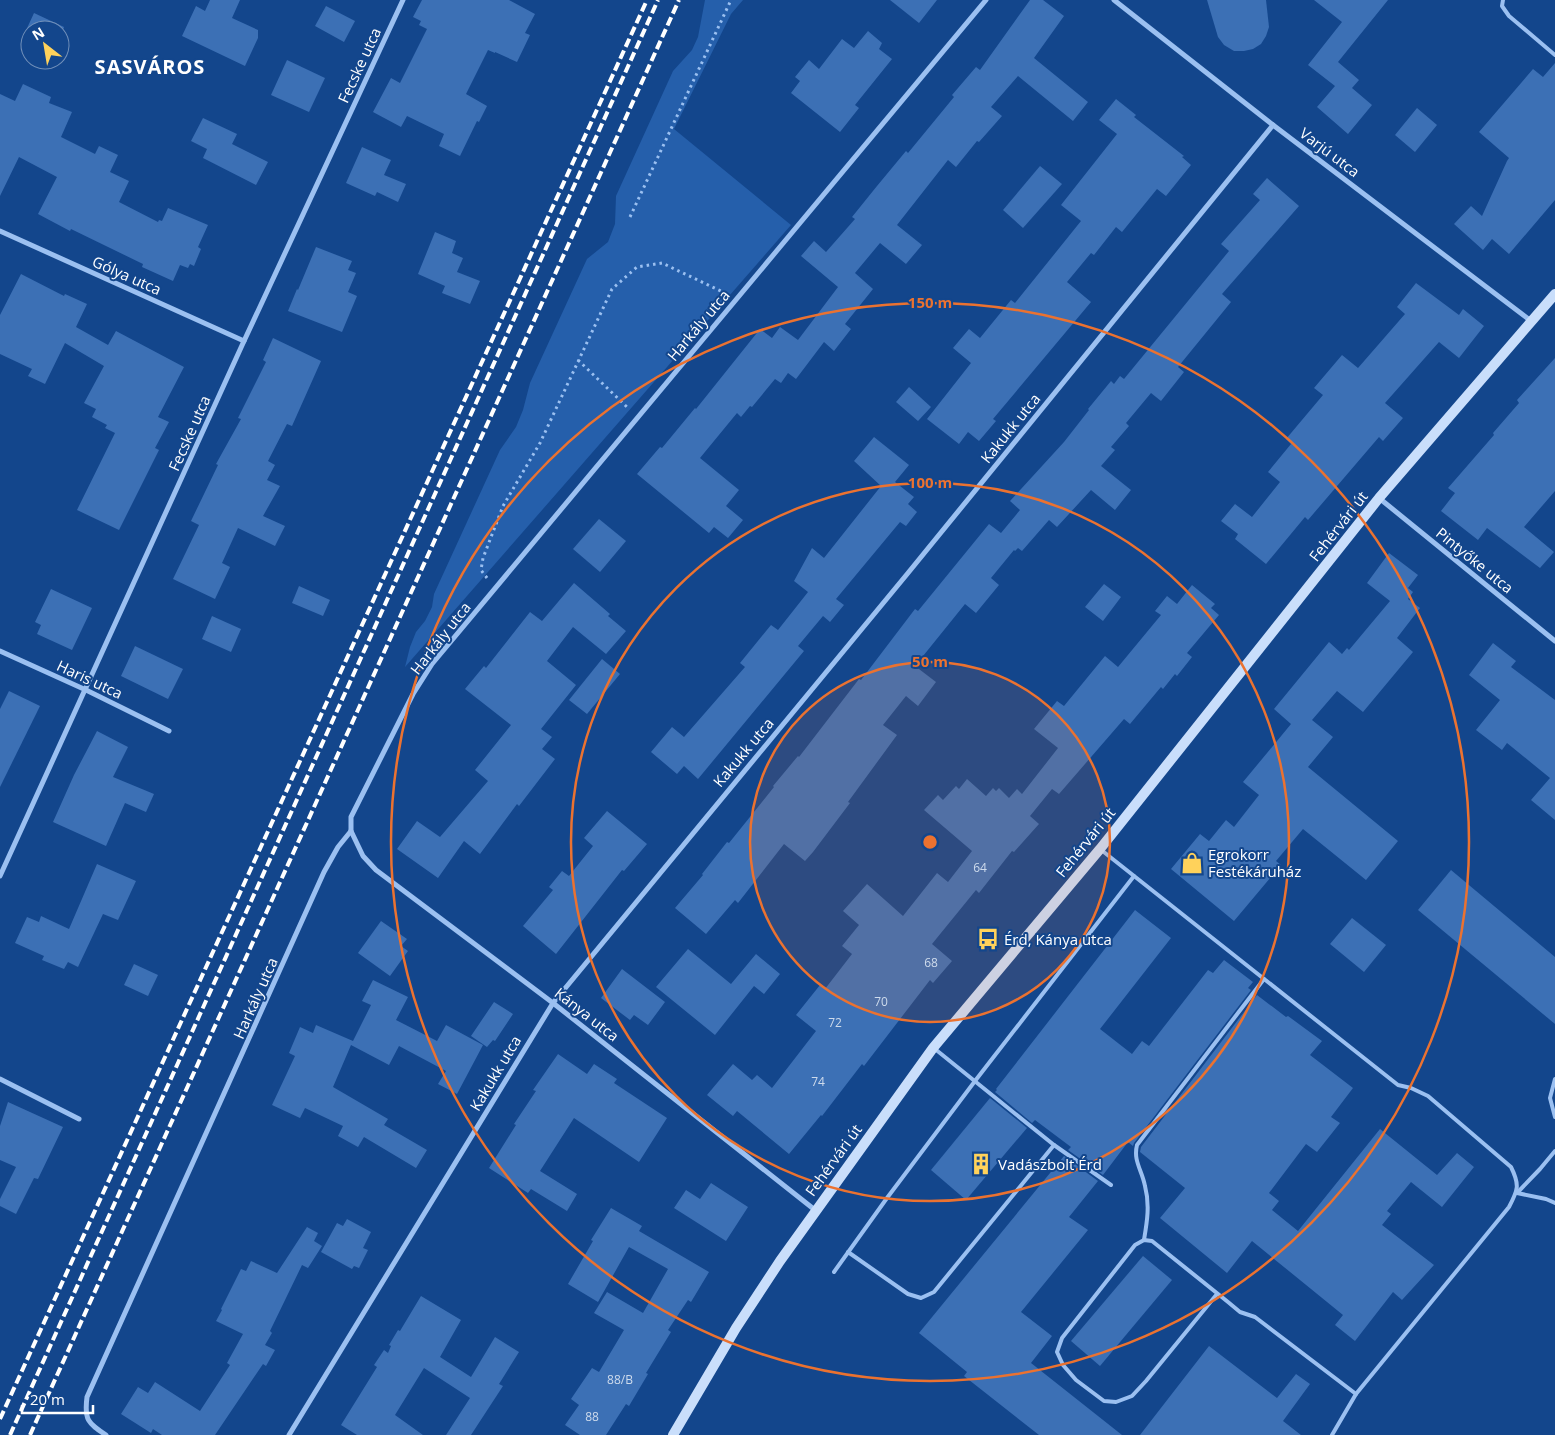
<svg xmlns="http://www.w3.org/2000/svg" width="1555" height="1435" viewBox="0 0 1555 1435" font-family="'Open Sans',sans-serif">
<rect width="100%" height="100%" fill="#13468c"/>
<path fill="#255fab" d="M705,0h38l-12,14 -57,115 117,96 -386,442 5,-20 6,-15 9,-11 7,-14 2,-13 66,-144 16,-23 7,-17 7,-27 57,-124 21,-17 7,-18 1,-28 57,-125 19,-21 6,-13z"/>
<g fill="#3c70b5">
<path d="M210,0h30l-8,18 26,12v8l-13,28 -63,-30 14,-30 9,5z"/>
<path d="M422,0h87l26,14 -10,19 5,2 -13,27 -22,-10v1l-7,-3 -22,44 21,12 -8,16 -2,-1 -17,35 -21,-10 5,-12 -37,-18 -6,11 -28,-15 18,-34 9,5 27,-54 -8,-4 2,-4 -8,-4z"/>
<path d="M890,0h47l-18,23z"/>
<path d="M1030,0h13l21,16 -30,42 54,44 -15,19 -55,-45 -27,31 11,9 -23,26 -2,-1 -21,26 -8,-7 -51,65 25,20 -16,19 -26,-21 -25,30 18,16 -28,35 6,5 -17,22 -10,-9 -28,37 -8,-6 -7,10 -6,-4 -23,28 -2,-1 -9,11 -4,-4 -37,45 39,32 -13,16 17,14 -15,18 -14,-11 -5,6 -72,-59 23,-27 2,1 33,-40 1,1 64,-80 12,9 8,-11 18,13 40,-53 -37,-31 13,-15 12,11 29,-33 -3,-2 25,-31 29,-35 2,2 46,-56 -2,-2 24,-28 4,3z"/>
<path d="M1207,0h59l3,27 -3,9 -5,8 -8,5 -9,2h-10l-10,-6 -6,-8z"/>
<path d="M1314,0h74l-50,62 21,18 -7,8 20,17 -24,29 -31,-27 18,-21 -27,-21 34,-43z"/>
<path d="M326,6l29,15 -11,21 -29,-16z"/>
<path d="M34,13l30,14 -1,3 2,1 -5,11v-12h-30v10l-7,-3z"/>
<path d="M868,31l14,12 -3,6 13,10 -37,46 4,3 -19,24 -49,-39 9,-12 -5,-4 14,-17 10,9 23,-30 12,9z"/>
<path d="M287,60l38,18 -16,34 -38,-17z"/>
<path d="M1555,63v137l-46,54 -17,-15 -9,11 -29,-26 17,-18 11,10 25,-55 2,-3 -30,-26 54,-63 10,8z"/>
<path d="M23,84l28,13 -2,6 23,9 -11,25 34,17 4,-8 19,9 -8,17 19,9 -10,21 39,20 1,-2 3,1 6,-13 40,17 -10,22 3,2 -7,17 -4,-2 -2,4 -8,-3 -7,16 -31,-14 1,-3 -72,-35 -1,2 -32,-17 19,-37 -38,-20 -19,39v-102l15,7z"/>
<path d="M1116,99l20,16 -2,2 50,39 -2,1 9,8 -25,31 -9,-7 -35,43 -6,-5 -22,28 -3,-2 -24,29 24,20 -98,117 3,2 -17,20 -11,-9 -9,12 -32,-25 44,-56 -18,-15 16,-19 11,9 31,-38 4,3 66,-82 -20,-16 56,-71 -18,-14z"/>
<path d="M1417,108l20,17 -22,27 -20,-17z"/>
<path d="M203,118l34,16 -5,10 36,18 -12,23 -53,-27 4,-9 -16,-8z"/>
<path d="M362,147l29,13 -7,15 22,9 -8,18 -21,-10 -2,4 -29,-13z"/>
<path d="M1040,166l22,18 -39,44 -20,-18z"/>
<path d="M1267,178l32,28 -77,88 9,8 -53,65 6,5 -23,29 -10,-8 -25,30 3,3 -18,21 4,3 -14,16 30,24 -16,20 -24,-20 -34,37 -8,-7 -27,31 -4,-3 -3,3 -1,-1 -23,28 8,7 -23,28 -11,-9 -50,62 21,16 -18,24 -12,-10 -23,29 14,10 -49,67 2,1 -37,49 -8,9 -21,-17 -46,59 -3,-3 -29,34 -31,-26 28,-33 -1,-1 25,-32 2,1 45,-56 -1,-1 25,-30 1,1 60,-78 2,1 54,-71 3,2 71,-87 12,9 19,-23 -10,-9 54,-59 25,-32 -1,-1 23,-28 3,3 6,-8 4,3 105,-128 -8,-7 39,-44 -7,-6z"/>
<path d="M435,232l21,9 -4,12 11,5 -6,14 23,9 -10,23 -28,-11 3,-7 -27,-12z"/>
<path d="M316,247l36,14 -4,9 8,3 -8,19 9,4 -15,36 -54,-21 9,-22 1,1z"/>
<path d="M21,274l43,22 1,-2 22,10 -11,23 32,18 8,-14 68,36 -26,50 11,5 -14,26 4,2 -40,80 -42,-20 38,-77 -10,-5 2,-3 -15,-8 4,-8 -12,-6 20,-37 -39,-23 -20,41 -17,-8 4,-7 -32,-15v-39z"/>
<path d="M1416,283l43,32 4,-6 21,17 -25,32 -20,-16 -54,61 18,15 -20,23 -4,-4 -71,83 -3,-3 -39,47 -31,-25 3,-5 -17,-13 14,-17 17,13 28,-35 -12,-10 23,-28 -5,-5 37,-44 -9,-7 28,-33 16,13 47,-54 -8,-7z"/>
<path d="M273,338l48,23 -29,65 -5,-2 -19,37 7,4 -8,15 13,6 -17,30 22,10 -10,20 -37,-18 -16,35 8,4 -15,32 -42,-20 26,-54 -8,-4 27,-56 -2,-1 25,-45 -3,-1 28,-56 -3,-2z"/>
<path d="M1555,358v133l-31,36 30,25 -14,16 -53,-40 -9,12 -37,-29 14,-18 -7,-5 46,-53 -1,-2 26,-30 -2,-3z"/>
<path d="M909,387l22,20 -13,14 -22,-19z"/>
<path d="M874,437l35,28 -14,17 19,15 -6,7 9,8 -11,14 -6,-4 -64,77 8,6 -14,17 -7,-6 -25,30 6,5 -106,128 -14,-13 -7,8 -26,-22 21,-25 12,10 61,-70 -5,-4 31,-38 7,5 30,-38 -14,-11 18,-33 12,10 57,-72 -27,-25z"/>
<path d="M599,519l27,22 -26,31 -27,-23z"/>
<path d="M1389,553l29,22 -10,13 5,4 -5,7 12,9 -23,30 16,14 -50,60 -26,-21 -25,29 21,17 -25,30 90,74 -32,39 -63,-51 -27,32 5,4 -47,56 -63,-52 29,-35 9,7 17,-21 8,7 25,-32 -16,-13 48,-58 -17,-15 55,-67 13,12 5,-6 2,2 41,-49 -23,-18z"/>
<path d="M574,583l36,31 -2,2 18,15 -20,23 -33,-27 -26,34 29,24 -35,44 11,8 -10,12 13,10 -36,47 -2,-2 -37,50 -16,-13 -26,37 -41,-29 20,-28 23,16 48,-56 -13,-11 36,-45 -46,-36 19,-23 2,2 44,-56 12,9z"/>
<path d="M1104,584l17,13 -18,24 -18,-14z"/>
<path d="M1192,585l23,19 -4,4 8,7 -32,38 5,4 -15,19 -2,-2 -12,15 -2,-2 -31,37 -6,-5 -65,75 -7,-5 -22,27 9,8 -25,28 -2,-1 -33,42 -3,-3 -44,54 20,17 -19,22 -3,-3 -66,86 -2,-2 -40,52 -1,-1 -32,39 -52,-43 -4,5 -26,-21 26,-31 19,16 5,-5 15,13 44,-57 -20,-16 24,-30 5,4 27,-35 -10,-8 17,-21 -16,-14 24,-27 36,32 34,-43 11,9 24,-31 -48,-41 14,-15 5,5 13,-14 3,3 8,-10 19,17 7,-8 3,3 3,-3 10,10 8,-9 5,5 36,-46 -24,-19 23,-28 7,5 41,-50 13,11 43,-52 -6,-4 12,-15 10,8z"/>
<path d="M299,586l31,14 -7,16 -31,-13z"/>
<path d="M51,589l41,19 -20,42 -35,-16 4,-9 -6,-3z"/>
<path d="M212,616l29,13 -10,23 -29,-13z"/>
<path d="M1493,643l23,18 -5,6 44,33v120l-24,-20 19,-22 -43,-35 -5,7 -26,-20 24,-30 -31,-25z"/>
<path d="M135,646l48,23 -15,30 -47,-23z"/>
<path d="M602,659l18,15 -33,40 -18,-14z"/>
<path d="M9,691l31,15 -40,81v-78z"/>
<path d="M97,731l31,16 -15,30 41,17 -8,18 -21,-9 -19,43 -53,-24 21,-47z"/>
<path d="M607,811l40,33 -23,27 -2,-1 -66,84 -33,-28 30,-36 -4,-3 13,-16 7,5 24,-30 -9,-8z"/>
<path d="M97,864l39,17 -18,39 -15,-6 -25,53 -10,-5 -4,7 -22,-9 2,-4 -29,-13 12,-26 12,5 2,-6 28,13z"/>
<path d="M1451,870l104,87v67l-137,-114z"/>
<path d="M1135,910l36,28 -71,91 32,25 10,-13 7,5 59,-76 5,3 11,-13 29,22 -5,6 3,2 -117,153 -1,3 -5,-4 -25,33 -35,-25 3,-3 -36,-27 -3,3 -37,-31 2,-2 -1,-1z"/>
<path d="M1352,918l34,27 -22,27 -34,-28z"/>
<path d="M381,921l26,18 -6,7 7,5 -18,25 -32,-23z"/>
<path d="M688,949l43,35 25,-30 24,20 -16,20 -10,-8 -39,49 -59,-48z"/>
<path d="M134,964l24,11 -10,21 -24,-11z"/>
<path d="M622,969l43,33 -17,23 -14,-10 -4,5 -29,-22z"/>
<path d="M373,980l35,17 -12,23 41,21 9,-16 37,20 -26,49 -19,-10 8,-13 -47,-25 -10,19 -38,-20 -18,42 55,32 -4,6 43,25 -11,18 -52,-31 -6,10 -20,-11 5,-10 -38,-18 -5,10 -28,-13 23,-49 -6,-3 11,-26 13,6 3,-8 37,16 18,-36 -9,-4z"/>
<path d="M1257,995l29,22 2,-1 34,25 -12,14 43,33 -22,29 9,6 -23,29 -11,-8 -37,49 10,8 -7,9 26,21 82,-102 57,46 20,-22 17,14 -32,40 -31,-25 -24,29 4,3 -9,11 52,40 -32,35 -9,-8 -38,49 -20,-16 8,-10 -91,-74 -25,32 -67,-55 25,-30 -45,-36 1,-5z"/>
<path d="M494,1002l19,12 -18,27 -2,-1 -6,7 -16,-11z"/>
<path d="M558,1054l29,20 7,-10 23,15 -3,4 53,35 -28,44 -65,-44 -34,53 37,23 -10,17 -36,-22 -3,4 -39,-25 27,-43 -2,-1 22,-33 -3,-1z"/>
<path d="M990,1098l37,30 -61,72 -35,-30z"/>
<path d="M8,1102l55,25 -25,52 -4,-1 -18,36 -16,-8v-7l16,-32 -16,-7v-34z"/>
<path d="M1064,1156l34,25 -29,36 19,13 -67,82 31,24 -21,27 91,72h-83l-75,-59 3,-4 -48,-39z"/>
<path d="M711,1183l37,24 -22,34 -52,-33 12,-18 14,9z"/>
<path d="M611,1208l31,18 -3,5 70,41 -18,30 -3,-2 -20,30 3,2 -25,41 2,1 -19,32 -3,-2 -20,31h-26l-15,-10 14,-20 -8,-6 21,-31 7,4 25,-42 -30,-17 13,-21 36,21 25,-44 -39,-22 -31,55 -30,-18 25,-43 -2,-1z"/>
<path d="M347,1219l24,13 -8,16 5,2 -9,18 -5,-2 -2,3 -31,-17 16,-29 6,3z"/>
<path d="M307,1227l11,6 -4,8 8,5 -14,22 -6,-3 -32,66 2,2 -7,12 10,5 -9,16 -3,-2 -48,71h-53l-9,-6 -2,4 -30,-19 17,-27 10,6 7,-11 45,29 30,-46 -3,-2 16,-29 -27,-13 6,-11 -1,-1 20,-40 5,2 5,-10 26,12z"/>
<path d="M1143,1256l29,24 -72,86 -29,-25z"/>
<path d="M421,1296l40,24 -21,37 31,20 24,-40 24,15 -20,32 4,2 -32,49h-25l24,-37 -46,-30 -29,47 28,20h-66l-16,-10 36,-58 -3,-2 10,-15 4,3 3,-7 -2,-1 9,-15 2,1z"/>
<path d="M1209,1346l68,52 19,-24 14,10 -27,37 18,14h-161z"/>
</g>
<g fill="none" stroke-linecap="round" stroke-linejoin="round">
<g stroke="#9bc0f1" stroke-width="3" stroke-dasharray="2.5 4" stroke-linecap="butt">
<path d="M630,217l101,-217"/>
<path d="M578,360l50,48"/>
<path d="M487,578l-6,-8 2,-12 20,-52 37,-63 72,-154 25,-22 25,-4 63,30"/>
</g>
<g stroke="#9bc0f1" stroke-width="4">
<path d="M1503,0l-1,6 7,10 46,39"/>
<path d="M1100,849l298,236 13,3 17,8 83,71c9,18 7,23 -2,40l-153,187 -24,41"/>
<path d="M935,1049l119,96 57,40"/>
<path d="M1555,1079l-5,19 5,19"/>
<path d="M1517,1193l23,-24 15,-18"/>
<path d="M1517,1193l29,6 9,4"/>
<path d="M1144,1240c3,-18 6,-35 1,-54 -3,-16 -12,-25 -8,-41l127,-166"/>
<path d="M848,1252l60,42 13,4 13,-6 120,-147"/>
<path d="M834,1272l53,-74 88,-117 159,-205"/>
<path d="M1217,1294l-71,87 -14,15 -16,6 -12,-1 -28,-21 -13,-15 -6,-13 5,-14 73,-93 9,-5 8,1 76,61 12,10 15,5 101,77"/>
</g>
<g stroke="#9bc0f1" stroke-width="5">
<path d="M1114,0l159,125 258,196"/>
<path d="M0,231l244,110"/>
<path d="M1379,498l176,143"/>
<path d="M0,651l86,39 83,41"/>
<path d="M351,831l12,25 13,14 177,133 262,207"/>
<path d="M0,876l244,-535 159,-341"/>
<path d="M0,1079l79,40"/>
<path d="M106,1435c-18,-12 -22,-15 -19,-38l237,-525 14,-25 13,-16v-14l62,-123 19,-30 554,-664"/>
<path d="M289,1435l264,-432 355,-430 365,-448"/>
</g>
<path stroke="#c9defb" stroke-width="10" d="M673,1435l63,-107 44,-67 153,-213 167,-199 279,-351 176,-204"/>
<g stroke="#fff" stroke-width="4" stroke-dasharray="9 4" stroke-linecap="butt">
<path d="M0,1419l647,-1419"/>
<path d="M10,1435l648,-1435"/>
<path d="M30,1435l649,-1435"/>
</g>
</g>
<circle cx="930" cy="842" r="180" fill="#eb7230" fill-opacity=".12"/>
<g fill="none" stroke="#eb7230" stroke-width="2.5">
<circle cx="930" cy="842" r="180"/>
<circle cx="930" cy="842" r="359"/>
<circle cx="930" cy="842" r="539"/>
</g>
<defs>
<g id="shop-bare" transform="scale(1.725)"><path d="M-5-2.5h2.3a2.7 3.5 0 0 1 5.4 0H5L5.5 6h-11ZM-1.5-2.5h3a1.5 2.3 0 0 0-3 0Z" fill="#ffd25b" stroke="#13468c" stroke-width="2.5" paint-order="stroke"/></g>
<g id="bus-bare" transform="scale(1.725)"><path d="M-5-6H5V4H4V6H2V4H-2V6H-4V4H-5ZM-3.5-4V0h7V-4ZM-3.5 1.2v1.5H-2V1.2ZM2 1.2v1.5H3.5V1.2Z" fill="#ffd25b" stroke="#13468c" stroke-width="2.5" paint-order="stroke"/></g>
<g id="building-bare" transform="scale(1.725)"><path d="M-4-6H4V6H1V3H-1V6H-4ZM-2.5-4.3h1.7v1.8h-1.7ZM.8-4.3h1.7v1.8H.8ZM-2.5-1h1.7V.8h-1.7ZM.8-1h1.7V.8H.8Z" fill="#ffd25b" stroke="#13468c" stroke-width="2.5" paint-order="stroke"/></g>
</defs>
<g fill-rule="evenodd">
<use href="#shop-bare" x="1192" y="863"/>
<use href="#bus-bare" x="988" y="939"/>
<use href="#building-bare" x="981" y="1164"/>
</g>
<g text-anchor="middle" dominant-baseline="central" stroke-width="4" stroke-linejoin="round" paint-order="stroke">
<g font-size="12" fill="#cedbec">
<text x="980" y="867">64</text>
<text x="931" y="962">68</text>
<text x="881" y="1001">70</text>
<text x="835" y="1022">72</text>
<text x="818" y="1081">74</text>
<text x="620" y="1379">88/B</text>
<text x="592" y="1416">88</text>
</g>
<g font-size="15" fill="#fff" stroke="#13468c">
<text transform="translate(359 65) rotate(-65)">Fecske utca</text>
<text transform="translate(1330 152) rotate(37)">Varjú utca</text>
<text transform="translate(127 275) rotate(24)">Gólya utca</text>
<text transform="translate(698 325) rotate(-50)">Harkály utca</text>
<text transform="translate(1010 428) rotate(-51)">Kakukk utca</text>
<text transform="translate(189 433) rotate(-66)">Fecske utca</text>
<text transform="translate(1338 526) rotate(-52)">Fehérvári út</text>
<text transform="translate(1475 560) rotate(39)">Pintyőke utca</text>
<text transform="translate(440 638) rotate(-52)">Harkály utca</text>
<text transform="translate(90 679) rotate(25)">Haris utca</text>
<text transform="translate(743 752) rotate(-50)">Kakukk utca</text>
<text transform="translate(1085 842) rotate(-51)">Fehérvári út</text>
<text transform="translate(255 998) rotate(-66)">Harkály utca</text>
<text transform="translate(587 1014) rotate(38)">Kánya utca</text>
<text transform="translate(495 1073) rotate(-59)">Kakukk utca</text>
<text transform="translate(833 1160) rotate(-54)">Fehérvári út</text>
</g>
<g font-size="15" fill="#fff" stroke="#13468c" text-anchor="start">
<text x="1208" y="854">Egrokorr<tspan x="1208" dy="17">Festékáruház</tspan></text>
<text x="1004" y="939">Érd, Kánya utca</text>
<text x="998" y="1164">Vadászbolt Érd</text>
</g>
<g font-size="20" font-weight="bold" letter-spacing="1" fill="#fff" stroke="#13468c">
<text x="150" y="66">SASVÁROS</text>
</g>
</g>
<circle cx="930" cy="842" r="8" fill="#eb7230" stroke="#13468c" stroke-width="2.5"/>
<g font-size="15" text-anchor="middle" font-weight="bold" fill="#eb7230" stroke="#13468c" stroke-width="4" stroke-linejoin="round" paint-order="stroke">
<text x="930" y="308">150 m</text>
<text x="930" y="488">100 m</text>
<text x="930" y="667">50 m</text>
</g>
<g transform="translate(45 45) rotate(329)"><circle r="24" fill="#13468c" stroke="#7190ba"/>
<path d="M0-4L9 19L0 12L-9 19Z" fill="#ffd25b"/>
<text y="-8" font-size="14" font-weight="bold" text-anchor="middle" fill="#ffffff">N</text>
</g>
<path d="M22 1405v8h71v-8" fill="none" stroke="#ffffff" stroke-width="2.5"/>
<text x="30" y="1405" font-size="15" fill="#ffffff" stroke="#13468c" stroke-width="4" paint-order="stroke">20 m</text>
</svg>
